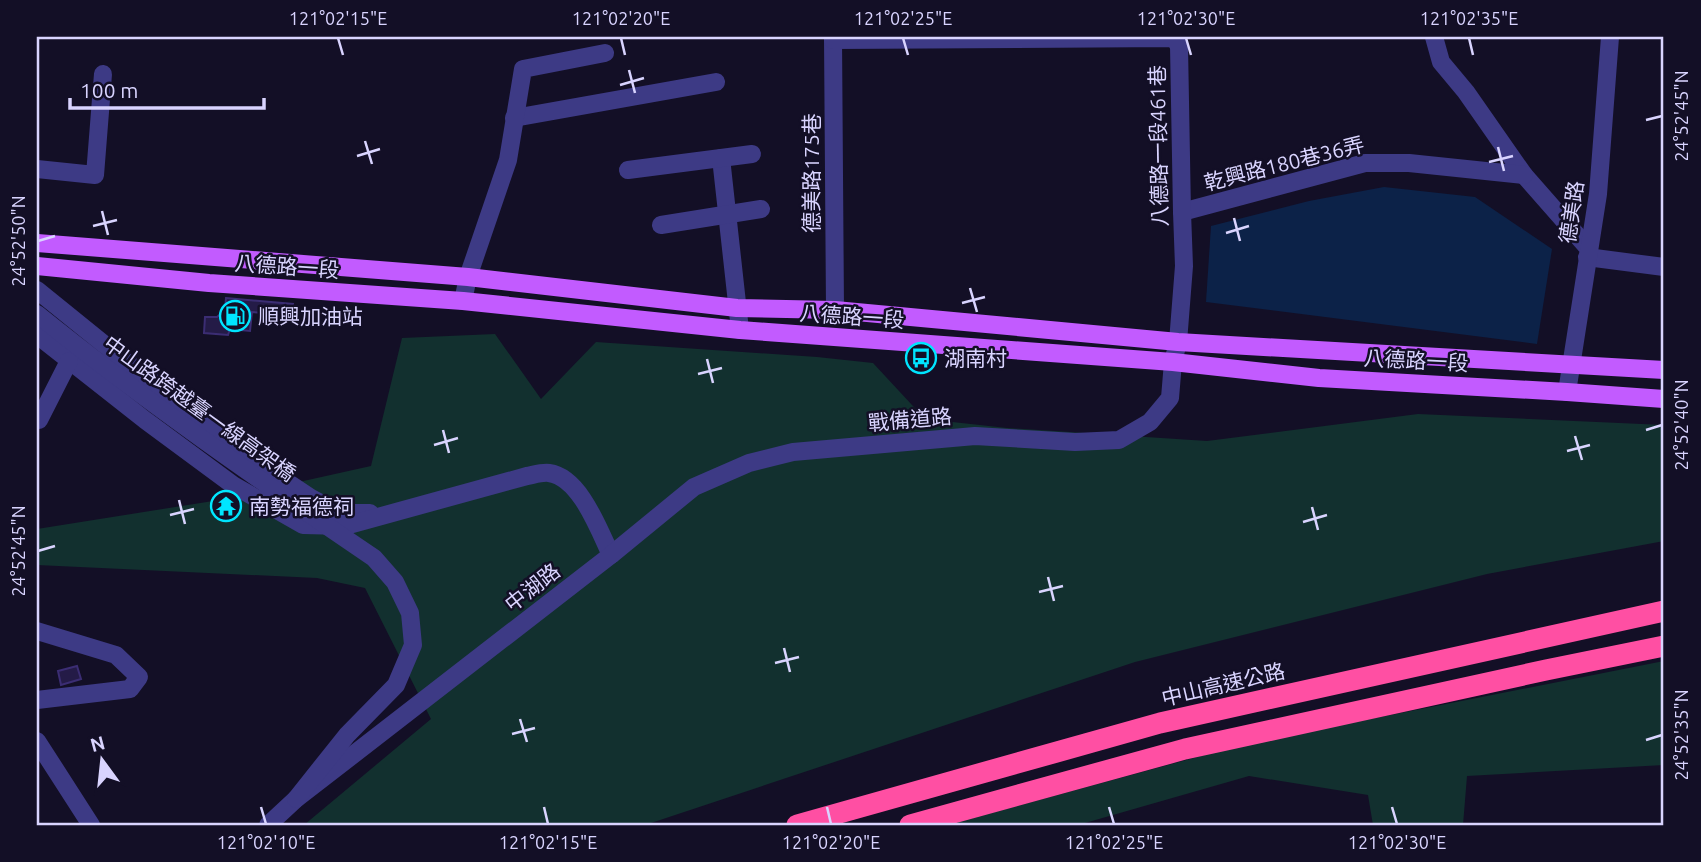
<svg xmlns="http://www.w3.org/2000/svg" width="1701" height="862" viewBox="0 0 1701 862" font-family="Ubuntu,'Noto Sans TC',sans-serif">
<rect width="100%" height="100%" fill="#130f26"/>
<g fill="#12302f">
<path d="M495,334l46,65 55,-57 221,15 56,6 52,56 82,9 200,13 211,-27 246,11v116l-177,33 -352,88 -490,163h-341l127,-106 -66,-131 -48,-10 -280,-13v-36l176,-28 158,-35 31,-128z"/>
<path d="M1664,661v104l-197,11 -4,49h-90l-5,-30 -119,-19 -171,49h-131l302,-82z"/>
</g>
<path fill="#0c2248" d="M1384,187l91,10 77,52 -15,95 -331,-42 5,-76 98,-25z"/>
<g fill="#241b47" stroke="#3b2d73" stroke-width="2">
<path d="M226,298l67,6 -1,11 -40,-3 -2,19 -20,-2 -2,6 -24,-2 1,-16h12l8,-7z"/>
<path d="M77,666l4,13 -20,6 -3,-14z"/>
</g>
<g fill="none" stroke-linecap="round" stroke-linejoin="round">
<g stroke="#3d3a85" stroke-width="18">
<path d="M833,37l2,273"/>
<path d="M1434,37l7,25 25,30 58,83 65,74"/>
<path d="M514,118l202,-36"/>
<path d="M721,158l19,172"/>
<path d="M37,169l58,6 8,-101"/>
<path d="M628,170l124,-16"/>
<path d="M1182,212l183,-49h44l115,12"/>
<path d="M661,225l100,-16"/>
<path d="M1587,257l77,10"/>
<path d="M37,290l84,68 130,100 60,40 19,10 21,5h19"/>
<path d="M463,301l5,-24 40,-117 15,-91 82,-16"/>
<path d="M37,335l108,85 88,65 70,40 42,1 182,-50c6,-1 15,-4 22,-3 31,4 50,57 62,82"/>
<path d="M1567,392l31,-198 12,-157"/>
<path d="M39,420l30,-59"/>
<path d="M37,631l79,24 23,22 -9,12 -93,11"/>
<path d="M37,741l54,84"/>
<path d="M268,825l28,-26 315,-244 83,-68 55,-24 44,-11 182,-16 100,6 44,-2 31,-18 20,-24 3,-36 5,-20 6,-76 -2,-54 -3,-166 -5,-8 -341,2"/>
</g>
<g stroke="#c25bff" stroke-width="18">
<path d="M37,243l431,34 269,31 98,2 343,32 486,28"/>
<path d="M37,266l172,17 254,18 277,29 433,32 146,16 248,14 97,7"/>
</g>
<g stroke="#ff4fa3" stroke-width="21">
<path d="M797,825l363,-102 504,-112"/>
<path d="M910,825l275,-76 361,-79 118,-24"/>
</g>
<path stroke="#3d3a85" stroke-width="18" d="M37,314c108,87 222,166 337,244l21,24 15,31 3,32 -17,40 -49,50 -51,64"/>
</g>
<path fill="none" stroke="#d9d4ff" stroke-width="2.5" d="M338,38l5,17M621,38l4,17M903,38l5,17M1186,38l5,17M1469,38l4,17M629,70l6,23M620,85l24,-7M1646,120l16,-4M365,141l7,23M1498,147l6,24M357,156l23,-7M1489,162l24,-6M102,211l6,24M1234,218l6,23M93,226l24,-6M1226,233l23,-7M38,241l17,-5M970,288l7,24M962,303l23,-6M707,359l6,24M698,374l24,-6M443,430l6,23M1646,430l16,-5M1575,436l7,24M434,445l24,-7M1567,451l23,-6M179,500l6,24M1312,507l6,23M170,515l24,-6M1303,522l24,-7M38,551l17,-5M1048,577l6,24M1039,592l24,-6M784,648l6,24M775,663l24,-6M520,719l7,23M512,734l23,-6M1646,740l16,-5M261,807l5,17M544,807l4,17M827,807l4,17M1109,807l5,17M1392,807l5,17"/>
<defs>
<g id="fuel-ring" transform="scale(1.575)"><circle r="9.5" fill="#130f26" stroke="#00e5ff" stroke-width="1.5"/><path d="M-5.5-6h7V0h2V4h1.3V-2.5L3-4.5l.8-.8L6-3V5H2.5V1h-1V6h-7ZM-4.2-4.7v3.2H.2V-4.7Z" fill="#00e5ff"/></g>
<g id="bus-ring" transform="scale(1.575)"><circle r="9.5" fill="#130f26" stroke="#00e5ff" stroke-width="1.5"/><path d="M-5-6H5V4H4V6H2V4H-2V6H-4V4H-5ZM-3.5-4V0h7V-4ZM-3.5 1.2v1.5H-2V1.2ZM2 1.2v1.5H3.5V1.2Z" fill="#00e5ff"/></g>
<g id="temple-ring" transform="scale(1.575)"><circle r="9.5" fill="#130f26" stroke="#00e5ff" stroke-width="1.5"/><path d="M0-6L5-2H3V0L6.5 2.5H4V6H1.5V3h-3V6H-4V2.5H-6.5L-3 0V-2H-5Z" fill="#00e5ff"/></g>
</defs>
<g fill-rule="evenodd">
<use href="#fuel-ring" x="235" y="316"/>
<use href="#bus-ring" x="921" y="358"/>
<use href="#temple-ring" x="226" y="506"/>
</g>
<g text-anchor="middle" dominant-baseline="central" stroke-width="5" stroke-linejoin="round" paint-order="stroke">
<g font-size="21" fill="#d9d4ff" stroke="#130f26">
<text transform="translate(1158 146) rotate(-91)">八德路一段461巷</text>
<text transform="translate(1284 163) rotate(-14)">乾興路180巷36弄</text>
<text transform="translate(811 173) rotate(-90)">德美路175巷</text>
<text transform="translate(1571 212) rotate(-82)">德美路</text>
<text transform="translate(287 266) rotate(4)">八德路一段</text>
<text transform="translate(852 316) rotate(4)">八德路一段</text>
<text transform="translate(1416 360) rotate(3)">八德路一段</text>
<text transform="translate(200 408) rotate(36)">中山路跨越臺一線高架橋</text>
<text transform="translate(910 419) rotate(-5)">戰備道路</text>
<text transform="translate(532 587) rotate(-38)">中湖路</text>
<text transform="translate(1223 684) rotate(-13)">中山高速公路</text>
</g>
<g font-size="21" fill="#d9d4ff" stroke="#130f26" text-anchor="start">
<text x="258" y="316">順興加油站</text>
<text x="944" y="358">湖南村</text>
<text x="249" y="506">南勢福德祠</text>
</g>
</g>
<rect width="1701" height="862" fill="none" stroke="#130f26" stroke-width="77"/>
<g transform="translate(102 760) rotate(345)" stroke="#130f26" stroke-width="5" paint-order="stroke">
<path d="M0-5L12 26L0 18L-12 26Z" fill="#d9d4ff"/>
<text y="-10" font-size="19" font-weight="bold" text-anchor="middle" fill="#d9d4ff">N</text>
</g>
<path d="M70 98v10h194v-10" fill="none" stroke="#d9d4ff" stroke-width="3.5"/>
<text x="80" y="98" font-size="21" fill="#d9d4ff" stroke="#130f26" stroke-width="5" paint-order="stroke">100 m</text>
<rect x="38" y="38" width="1624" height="786" fill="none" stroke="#d9d4ff" stroke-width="2.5"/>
<g font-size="18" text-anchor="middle" fill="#d9d4ff">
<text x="338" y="25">121°02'15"E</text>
<text x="621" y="25">121°02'20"E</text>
<text x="903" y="25">121°02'25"E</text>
<text x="1186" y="25">121°02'30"E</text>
<text x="1469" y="25">121°02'35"E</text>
<text transform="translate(1682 116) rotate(-90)" y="6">24°52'45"N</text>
<text transform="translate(19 241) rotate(-90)" y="6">24°52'50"N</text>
<text transform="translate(1682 425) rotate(-90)" y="6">24°52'40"N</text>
<text transform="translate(19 551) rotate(-90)" y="6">24°52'45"N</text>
<text transform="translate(1682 735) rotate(-90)" y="6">24°52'35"N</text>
<text x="266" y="849">121°02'10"E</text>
<text x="548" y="849">121°02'15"E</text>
<text x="831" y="849">121°02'20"E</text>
<text x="1114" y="849">121°02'25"E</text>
<text x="1397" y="849">121°02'30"E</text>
</g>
</svg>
